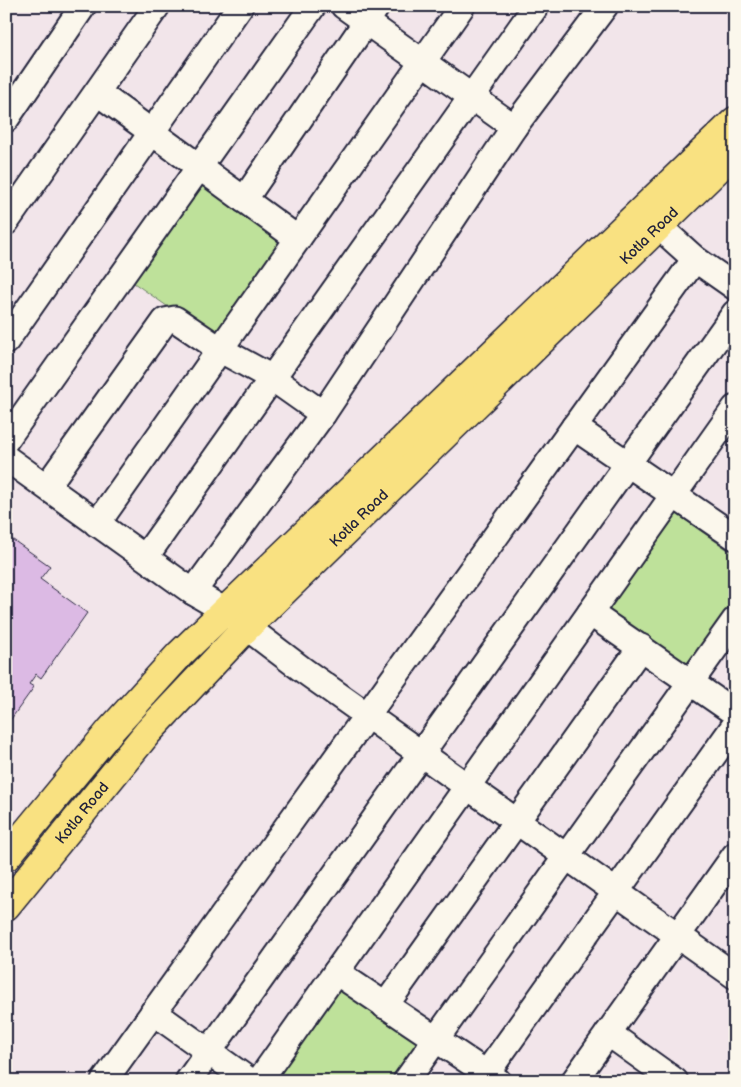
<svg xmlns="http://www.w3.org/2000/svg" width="741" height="1087" viewBox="0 0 741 1087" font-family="'Balsamiq Sans',sans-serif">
<rect width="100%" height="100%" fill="#f2e5ea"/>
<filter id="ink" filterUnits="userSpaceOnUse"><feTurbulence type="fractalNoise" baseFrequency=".02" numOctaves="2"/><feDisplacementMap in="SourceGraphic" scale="10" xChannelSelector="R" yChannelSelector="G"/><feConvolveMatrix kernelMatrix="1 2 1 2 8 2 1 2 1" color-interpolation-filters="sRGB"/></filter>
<g filter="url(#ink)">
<g fill="#bee19a" stroke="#70826a">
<path d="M197,175l88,64 -71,100 -90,-63z"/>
<path d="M671,510l64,45v54l-46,64 -91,-62z"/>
<path d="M337,981l88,64 -25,36h-135z"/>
</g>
<path fill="#dcbae4" stroke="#22223b" d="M6,535l44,31 -10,13 47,34 -46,65 -5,-4 -7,10 5,3 -28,39z"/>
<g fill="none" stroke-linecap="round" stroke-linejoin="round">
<g stroke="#22223b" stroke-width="29">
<g id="minor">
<path d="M344,6l170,121"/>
<path d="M98,93l200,146"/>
<path d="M6,119l77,-113"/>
<path d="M244,200l133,-194"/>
<path d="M644,213l51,46 40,28"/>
<path d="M6,222l151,-216"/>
<path d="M6,341l234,-335"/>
<path d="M574,427l161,110"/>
<path d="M6,440l307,-434"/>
<path d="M6,458l187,134 31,18 79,60 432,306"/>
<path d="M47,486l118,-165 10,-2 46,31 51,28 51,36"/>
<path d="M97,524l365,-518"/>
<path d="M146,556l390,-550"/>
<path d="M193,592l130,-178 191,-287 91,-121"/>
<path d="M590,613l145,100"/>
<path d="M336,972l162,109"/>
<path d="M385,1006l256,-359"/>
<path d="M153,1012l97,69"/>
<path d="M608,1033l67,48"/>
<path d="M104,1081l591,-822"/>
<path d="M188,1081l547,-768"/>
<path d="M259,1081l476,-673"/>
<path d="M406,1081l329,-461"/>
<path d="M481,1081l254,-356"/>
<path d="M574,1081l161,-226"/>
</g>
</g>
<g stroke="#22223b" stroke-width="31">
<g id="major">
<path d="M6,857l104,-126 70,-77 555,-533"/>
<path id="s1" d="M6,906l142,-174 99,-105 488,-475"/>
</g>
</g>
<use href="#minor" stroke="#fbf7ec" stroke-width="25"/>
<use href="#major" stroke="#f9e181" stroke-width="28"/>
</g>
</g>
<g text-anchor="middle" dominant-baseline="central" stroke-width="4.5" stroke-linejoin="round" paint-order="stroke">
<g font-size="15" fill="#22223b" stroke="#fbf7ec">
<text stroke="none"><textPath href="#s1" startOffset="930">Kotla Road</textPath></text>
<text stroke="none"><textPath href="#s1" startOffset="525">Kotla Road</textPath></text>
<text stroke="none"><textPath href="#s1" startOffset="120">Kotla Road</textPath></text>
</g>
</g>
<rect width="741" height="1087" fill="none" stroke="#fbf7ec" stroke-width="25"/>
<rect x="12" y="12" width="716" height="1062" fill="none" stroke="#22223b" stroke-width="2" filter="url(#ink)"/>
</svg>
